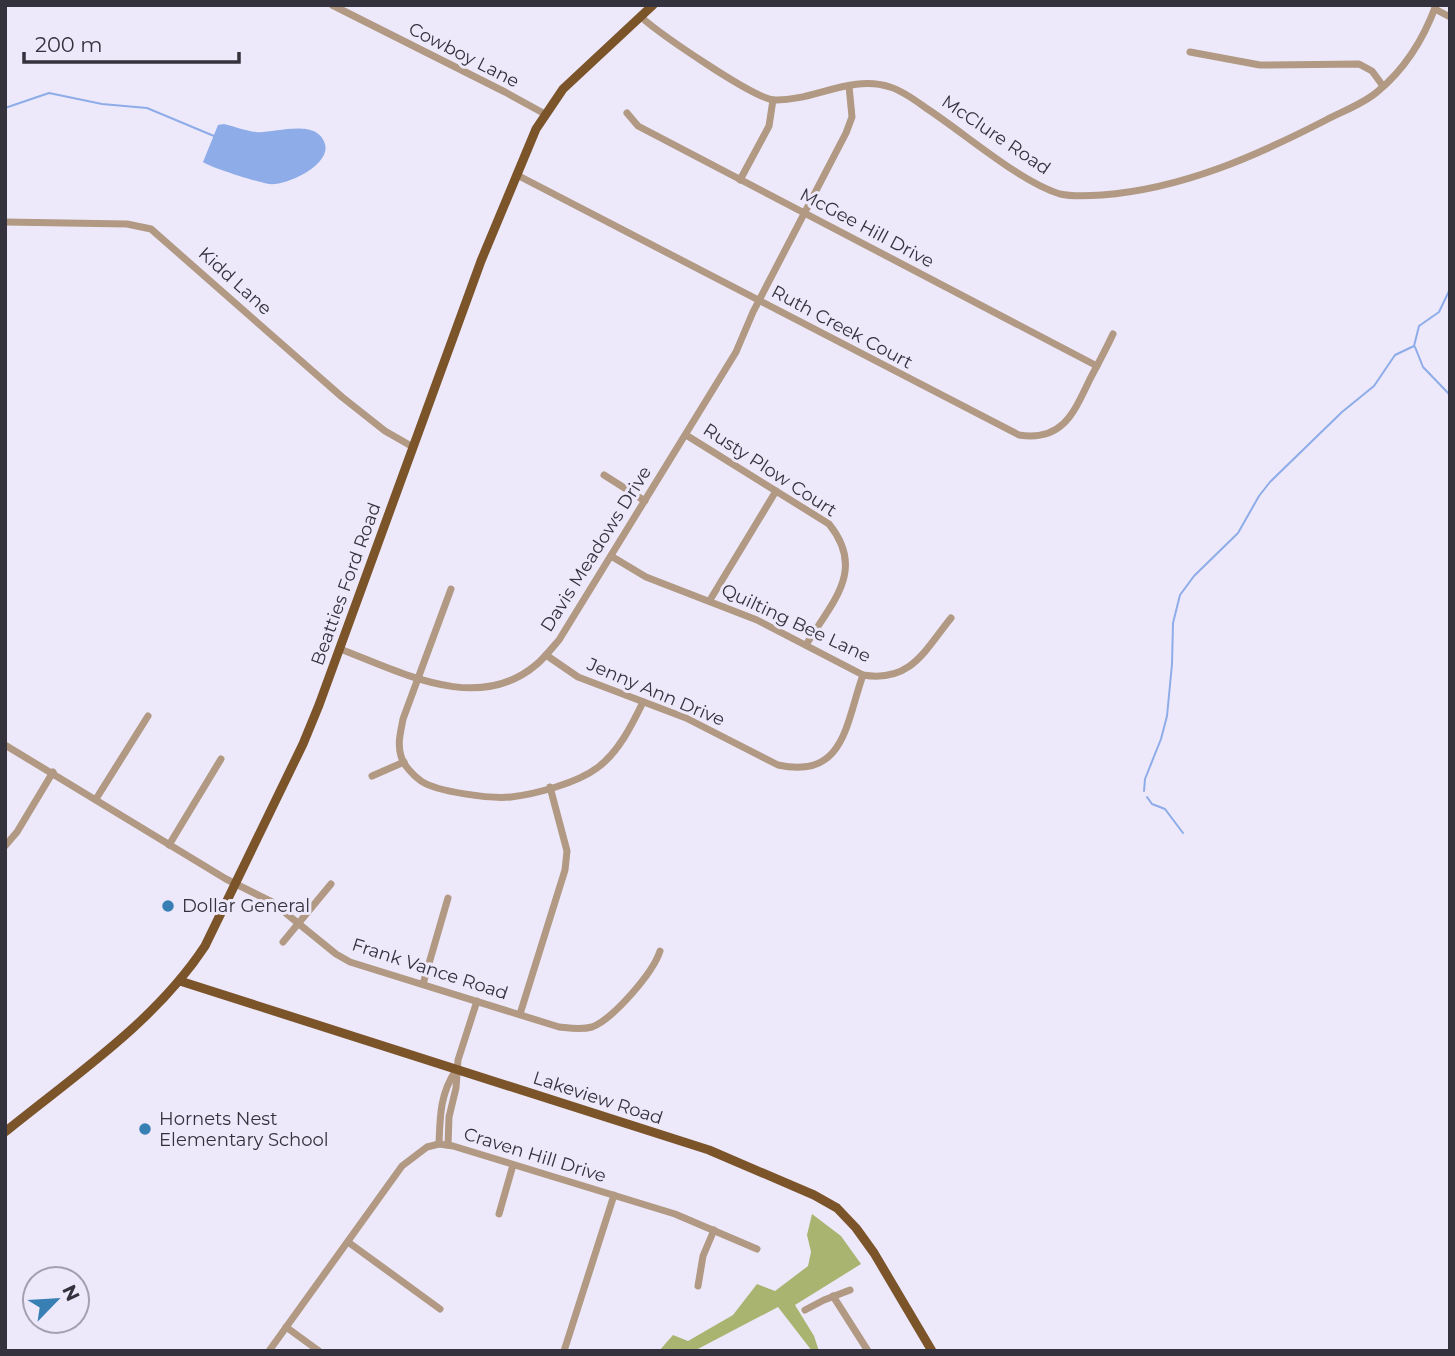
<svg xmlns="http://www.w3.org/2000/svg" width="1455" height="1356" viewBox="0 0 1455 1356" font-family="Montserrat,sans-serif">
<rect width="100%" height="100%" fill="#ede9fb"/>
<path fill="#a8b46f" d="M812,1214l29,22 20,28 -66,41 19,31 5,15h-7l-34,-44 -84,44h-35l14,-16 15,6 45,-26 24,-31 18,7 33,-25 3,-14 -4,-17z"/>
<path fill="#8eace8" d="M224,124c10,2 21,7 32,8 17,2 61,-15 69,12 6,21 -39,42 -56,40 -12,-2 -57,-16 -66,-22l15,-37z"/>
<g fill="none" stroke-linecap="round" stroke-linejoin="round">
<g stroke="#8eace8" stroke-width="2">
<path d="M5,108l44,-15 53,11 45,4 67,28"/>
<path d="M1415,347l8,20 27,28"/>
<path d="M1144,791l1,-12 16,-40 6,-23 5,-52 1,-41 7,-28 14,-19 44,-43 21,-37 11,-14 72,-70 32,-26 21,-31 19,-9 5,-20 20,-14 11,-23"/>
<path d="M1147,797l5,7 13,5 18,24"/>
</g>
<g stroke="#b19983" stroke-width="7">
<path d="M332,5l173,87 40,22"/>
<path d="M1435,9l15,8"/>
<path d="M641,17c18,16 114,83 134,83 38,1 77,-26 115,-13 13,4 25,13 36,21 37,24 94,74 134,86 13,3 28,2 42,1 80,-6 154,-39 224,-75 17,-9 37,-16 51,-28 27,-22 47,-54 59,-87"/>
<path d="M1190,52l70,13 99,-1 13,7 11,15"/>
<path d="M627,113l11,13 459,240"/>
<path d="M517,175l502,260c44,7 55,-23 71,-56 8,-15 16,-30 23,-45"/>
<path d="M740,180l29,-54 4,-26"/>
<path d="M5,222l122,2 24,5 191,168 43,34 28,16"/>
<path d="M686,435l143,89c38,47 2,79 -23,121"/>
<path d="M604,475l41,26"/>
<path d="M611,556l35,21 111,43 106,55c48,8 62,-25 88,-57"/>
<path d="M451,589l-48,130c-2,12 -6,24 -2,37 2,9 13,20 20,25 16,11 70,18 90,16 25,-3 66,-14 86,-29 21,-15 35,-43 46,-66"/>
<path d="M710,600l66,-109"/>
<path d="M340,649c61,23 138,66 197,15 8,-7 15,-16 22,-24l177,-288 17,-40 93,-179 6,-16 -3,-31"/>
<path d="M546,655l32,22 108,41 92,47c67,15 68,-43 85,-90"/>
<path d="M5,745l221,134 46,23 64,52 14,8 209,65c11,1 22,3 33,0 21,-8 61,-54 68,-76"/>
<path d="M372,776l32,-14"/>
<path d="M96,799l52,-83"/>
<path d="M169,845l52,-86"/>
<path d="M5,846l12,-14 36,-60"/>
<path d="M283,942l48,-58"/>
<path d="M423,984l25,-86"/>
<path d="M520,1014l45,-144 2,-19 -17,-64"/>
<path d="M439,1144c1,-28 1,-50 17,-74"/>
<path d="M448,1145l1,-28 7,-29 2,-28 19,-59"/>
<path d="M499,1214l14,-49"/>
<path d="M348,1242l92,67"/>
<path d="M698,1286l5,-30 11,-26"/>
<path d="M833,1296l35,55"/>
<path d="M805,1310l19,-10 26,-10"/>
<path d="M286,1327l33,24"/>
<path d="M269,1351l133,-185 25,-19 12,-3 14,2 222,68 82,35"/>
<path d="M564,1351l50,-156"/>
</g>
<g stroke="#7c542a" stroke-width="9">
<path d="M180,981l529,169 105,45 23,13 19,20 18,25 58,98"/>
<path d="M5,1132c70,-57 150,-110 200,-186l98,-202 16,-39 162,-444 55,-132 27,-40 90,-84"/>
</g>
</g>
<g fill="#387fb4" stroke="#ede9fb" stroke-width="2.5">
<circle cx="168" cy="906" r="7"/>
<circle cx="145" cy="1129" r="7"/>
</g>
<g text-anchor="middle" dominant-baseline="central" stroke-width="6" stroke-linejoin="round" paint-order="stroke">
<g font-size="18" fill="#34323d" stroke="#ede9fb">
<text transform="translate(464 55) rotate(27)">Cowboy Lane</text>
<text transform="translate(996 135) rotate(34)">McClure Road</text>
<text transform="translate(867 228) rotate(28)">McGee Hill Drive</text>
<text transform="translate(235 281) rotate(42)">Kidd Lane</text>
<text transform="translate(842 327) rotate(28)">Ruth Creek Court</text>
<text transform="translate(770 470) rotate(33)">Rusty Plow Court</text>
<text transform="translate(596 549) rotate(-58)">Davis Meadows Drive</text>
<text transform="translate(346 584) rotate(-70)">Beatties Ford Road</text>
<text transform="translate(796 623) rotate(25)">Quilting Bee Lane</text>
<text transform="translate(656 692) rotate(23)">Jenny Ann Drive</text>
<text transform="translate(430 969) rotate(18)">Frank Vance Road</text>
<text transform="translate(598 1098) rotate(18)">Lakeview Road</text>
<text transform="translate(535 1155) rotate(17)">Craven Hill Drive</text>
</g>
<g font-size="18" fill="#34323d" stroke="#ede9fb" text-anchor="start">
<text x="182" y="906">Dollar General</text>
<text x="159" y="1119">Hornets Nest<tspan x="159" dy="21">Elementary School</tspan></text>
</g>
</g>
<rect width="1455" height="1356" fill="none" stroke="#34323d" stroke-width="14"/>
<g transform="translate(56 1300) rotate(65)"><circle r="33" fill="#ede9fb" stroke="#a3a0af" stroke-width="2"/>
<path d="M0-5L12 26L0 18L-12 26Z" fill="#387fb4"/>
<text y="-10" font-size="19" font-weight="bold" text-anchor="middle" fill="#34323d">N</text>
</g>
<path d="M24 52v10h215v-10" fill="none" stroke="#34323d" stroke-width="3.5"/>
<text x="35" y="52" font-size="21" fill="#34323d" stroke="#ede9fb" stroke-width="5" paint-order="stroke">200 m</text>
</svg>
